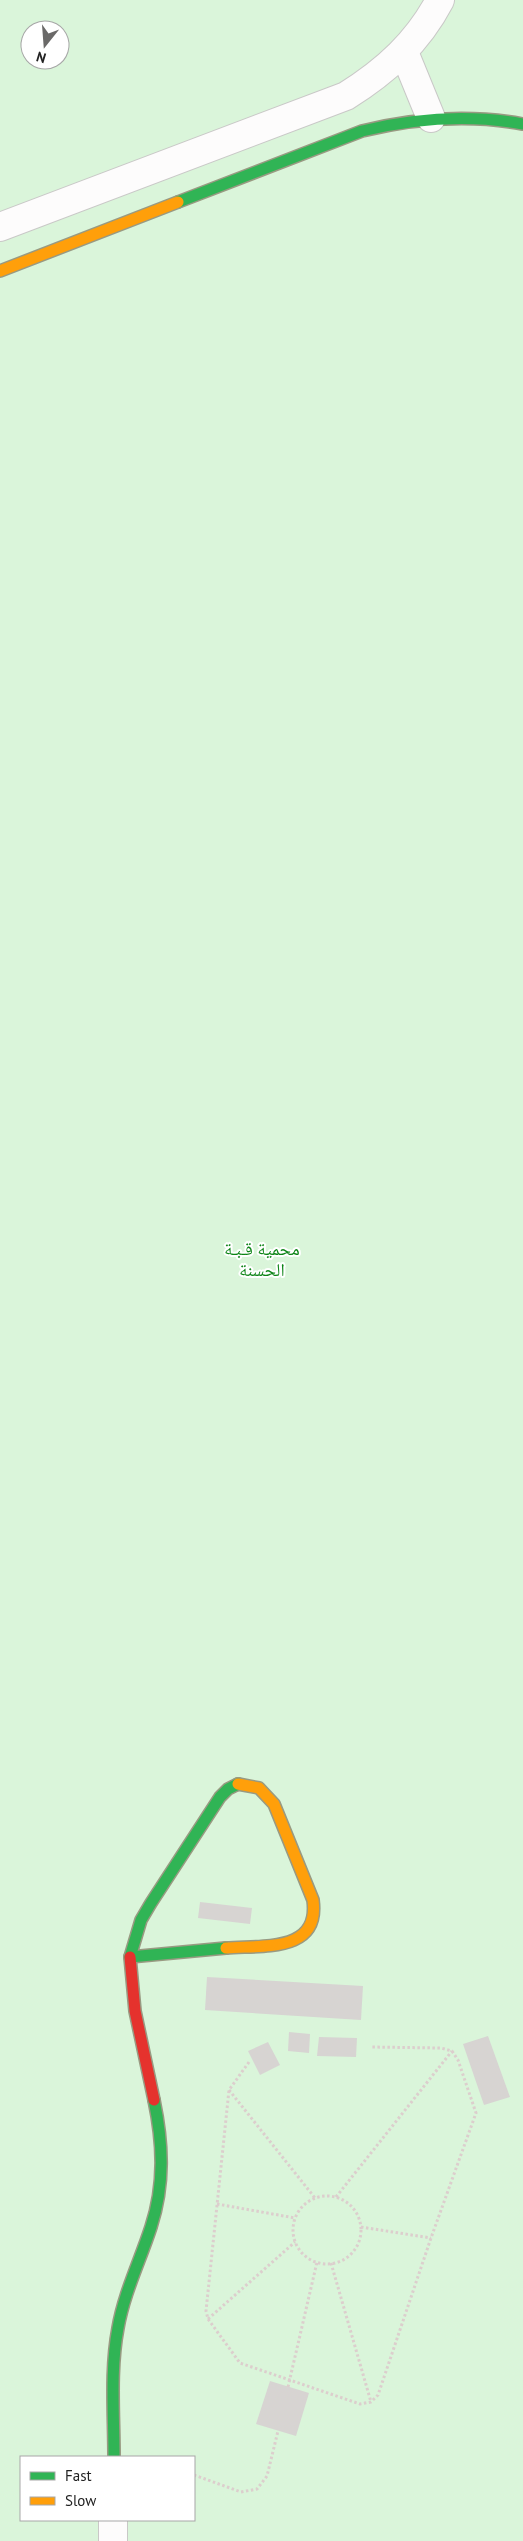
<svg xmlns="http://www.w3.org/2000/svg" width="523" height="2541" viewBox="0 0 523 2541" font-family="'PT Sans','Noto Naskh Arabic',sans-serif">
<rect width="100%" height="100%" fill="#f0eeeb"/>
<path fill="#daf5da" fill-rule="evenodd" d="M0,0h523v2541h-523zM30,30h30v30h-30zM21,2457h173v63h-173z"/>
<g fill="#d7d4d2">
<path d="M200,1902l52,6 -2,16 -52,-6z"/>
<path d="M207,1977l156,9 -2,34 -156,-10z"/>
<path d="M289,2032l21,2 -1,19 -21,-2z"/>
<path d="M488,2036l22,61 -26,8 -21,-61z"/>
<path d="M319,2037l38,1 -1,19 -39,-1z"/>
<path d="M268,2042l12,23 -20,10 -12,-24z"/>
<path d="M270,2381l39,12 -13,43 -40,-12z"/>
</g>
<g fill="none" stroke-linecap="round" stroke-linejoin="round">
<g stroke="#c9c8c7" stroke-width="30">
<g id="street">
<path d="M404,52l27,66"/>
<path d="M0,227l346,-131c40,-25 72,-54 94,-96"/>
<path d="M113,2541v-21"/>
</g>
</g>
<g stroke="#999a82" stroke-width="14">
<g id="fast">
<path d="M178,202l184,-71c54,-13 106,-17 161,-7"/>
<path d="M226,1948l-96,9 11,-37 10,-17 69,-106 8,-8 10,-5"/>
<path d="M114,2457c0,-43 -4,-87 4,-129 6,-35 22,-67 33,-101 14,-43 12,-84 3,-127"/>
</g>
</g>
<g stroke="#999a82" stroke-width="14">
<g id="slow">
<path d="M0,271l178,-69"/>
<path d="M226,1948c37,-3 94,5 87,-48l-39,-96 -15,-16 -21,-4"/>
</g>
</g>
<g stroke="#999a82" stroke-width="14">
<path id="jam" d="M130,1957l5,54 19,89"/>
</g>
<g stroke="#dccecd" stroke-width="3" stroke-dasharray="2.5 2.5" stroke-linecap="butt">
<path d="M249,2062l-20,28 -23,221 2,8 32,44 120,41 11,-2 7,-7 53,-157 45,-125 -18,-53 -6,-9 -11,-3 -71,-1"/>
<path d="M229,2090l86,108"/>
<circle cx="327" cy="2230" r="34"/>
<path d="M336,2197l116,-146"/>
<path d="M217,2204l78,14"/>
<path d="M361,2227l70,11"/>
<path d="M331,2263l40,139"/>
<path d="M208,2319l87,-77"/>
<path d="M288,2387l29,-125"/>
<path d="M194,2475l47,17 16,-3 10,-13 11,-45"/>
</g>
<use href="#street" stroke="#fdfcfc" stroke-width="28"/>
<use href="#fast" stroke="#30b455" stroke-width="11"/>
<use href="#slow" stroke="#ff9f0a" stroke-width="11"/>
<use href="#jam" stroke="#e5322d" stroke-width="11"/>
</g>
<g text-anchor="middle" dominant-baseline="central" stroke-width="4" stroke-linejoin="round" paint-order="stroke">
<g font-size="18" fill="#0c8416" stroke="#fff">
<text x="262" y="1248">محمية قـبـة<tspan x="262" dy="21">الحسنة</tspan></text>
</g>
</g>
<rect x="20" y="2456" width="175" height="65" fill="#ffffff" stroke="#a7a7a7"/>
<rect x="30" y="2472" width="25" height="8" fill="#30b455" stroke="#a7a7a7"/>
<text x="65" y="2481" font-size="15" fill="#222222">Fast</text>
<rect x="30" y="2497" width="25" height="8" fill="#ff9f0a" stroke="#a7a7a7"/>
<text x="65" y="2506" font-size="15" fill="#222222">Slow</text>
<g transform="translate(45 45) rotate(197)"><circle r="24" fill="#ffffff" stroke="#a7a7a7"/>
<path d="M0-4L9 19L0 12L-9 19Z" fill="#6a6968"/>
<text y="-8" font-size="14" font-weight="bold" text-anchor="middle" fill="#222222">N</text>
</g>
</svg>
